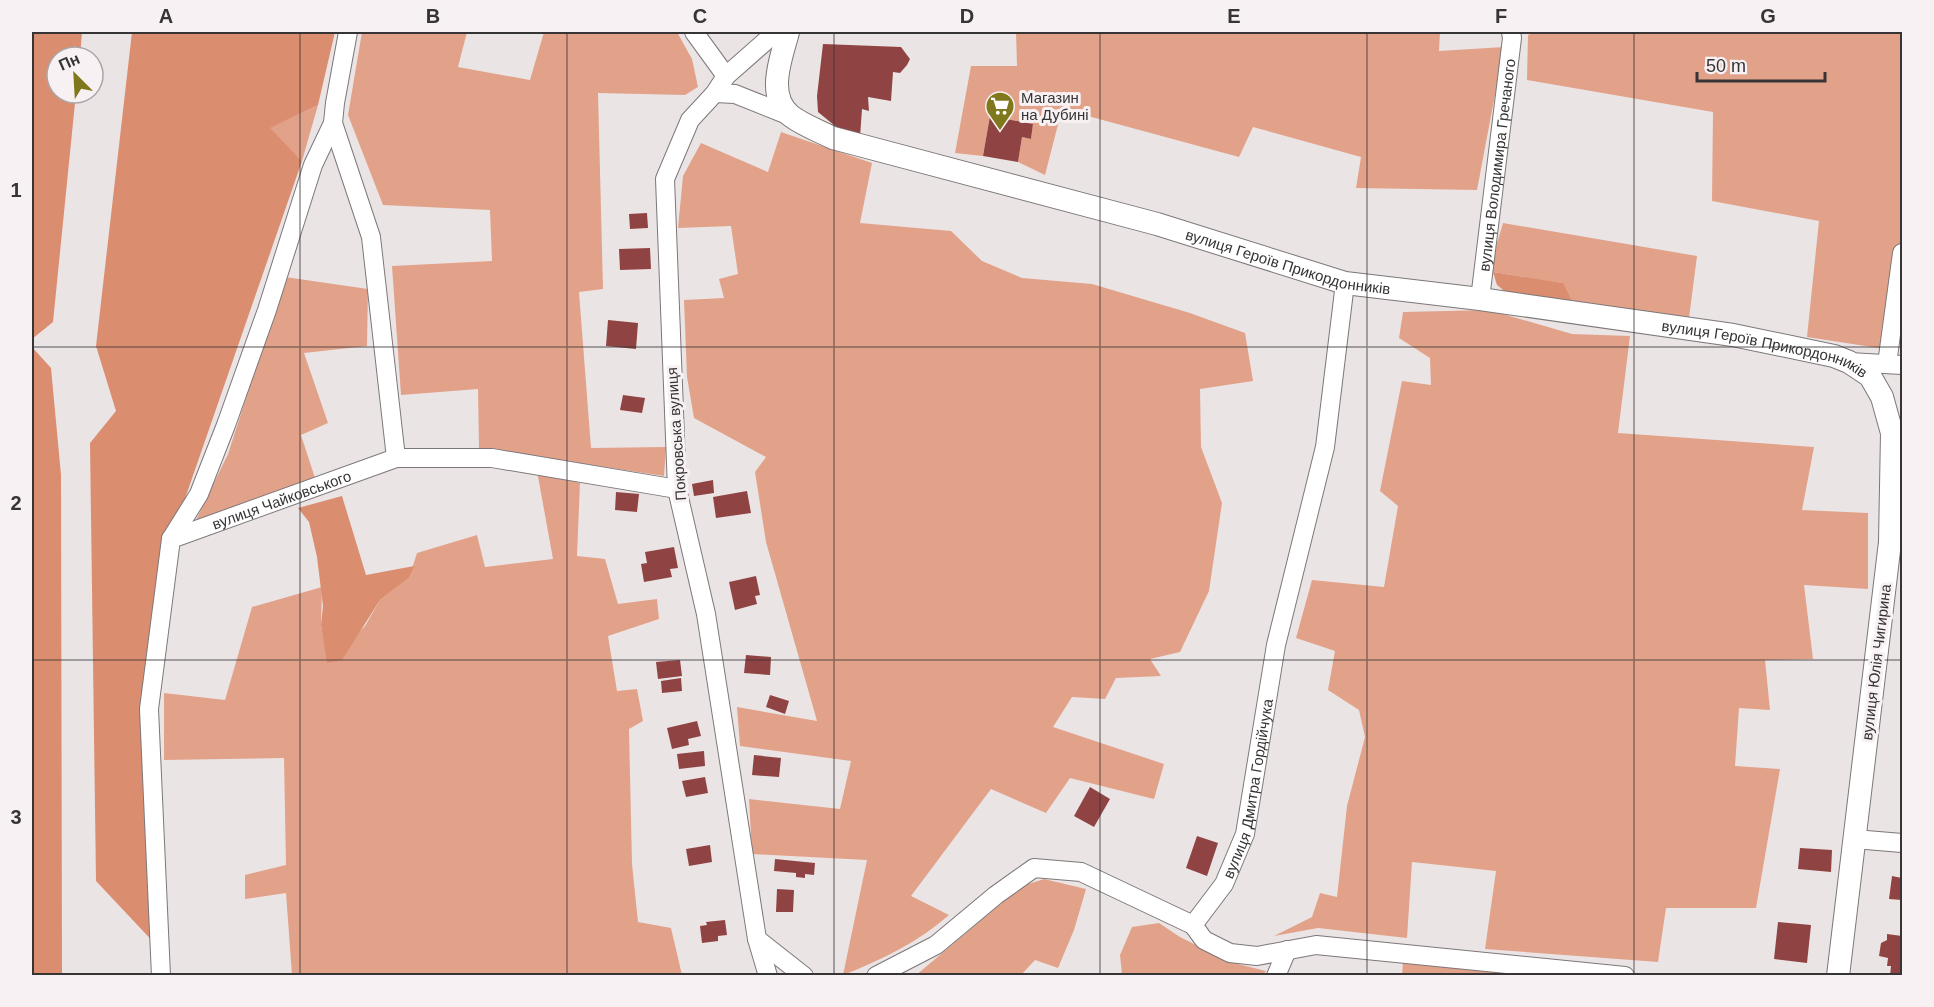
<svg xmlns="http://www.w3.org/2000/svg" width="1934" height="1007" viewBox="0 0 1934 1007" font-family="Helvetica,sans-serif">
<rect width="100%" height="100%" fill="#ebe4e5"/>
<g fill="#e2a289">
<path d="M362,32h105l-9,35 72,13 14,-48h133l15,27 6,28 -13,8 -87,-2 5,196 -24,3 12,156 75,-1 -2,29 -185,-28 -1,-59 -77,6 -9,-129 100,-5 -2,-51 -107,-5 -35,-90z"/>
<path d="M1016,32h424l-1,19 65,-4 -27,143 -121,-2 5,-31 -108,-30 -14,30 -177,-48 -17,66 -27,-13 4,-25 9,2 2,-15 -43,-8 -7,40 -28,-3 16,-87h46z"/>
<path d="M1536,32h366v272l-4,47 -91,-14 12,-116 -107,-20 1,-89 -186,-32 1,-45z"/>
<path d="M318,105l-16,56 -33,-33z"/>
<path d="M781,132l91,31 -12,60 91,8 31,30 40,17 70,6 98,29 55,20 8,48 -53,8 1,58 21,56 -13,88 -29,61 -30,7 11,17 -45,2 -11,21 -33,-2 -19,30 111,37 -10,35 -84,-21 -24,35 -55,-24 -80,107 38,19c-31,27 -67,45 -106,60l24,-115 -115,-6 -3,-55 91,10 11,-48 -111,-15 -3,-39 80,14 -51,-179 -11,-70 11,-15 -72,-39 -7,-41 -3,-77 40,-2 -5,-19 19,-5 -7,-48 -53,2 5,-52 18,-33 67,29z"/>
<path d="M1503,223l194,33 -8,62 -115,-13 -12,-22 -69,-11 2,-22z"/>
<path d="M285,277l83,12 -1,57 -63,7 24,70 -27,12 14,43 -120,44 33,-68z"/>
<path d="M1489,310l83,24 58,2 -12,97 196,14 -12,63 66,3v76l-64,-4 9,74 -48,1 5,50 -31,-2 -4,58 45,3 -24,139h-90l-8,54 -173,-13 11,-78 -84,-9 -5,76 -89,-10 -44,8 38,-19 8,-24 17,4 10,-91 18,-69 -6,-27 -31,-20 7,-39 -39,-13 16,-58 72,7 14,-81 -18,-15 22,-110 29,4 -1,-27 -31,-20 4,-26z"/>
<path d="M537,471l43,12 -3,73 28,3 13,45 39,-5 2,20 -51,17 9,55 20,-2 6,32 -14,8 3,135 6,58 33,6 11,47h-390l-6,-82 -41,6v-24l41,-10 -2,-107 -120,2v-67l61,7 27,-93 70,-20 -1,38 7,38 37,-37 15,-26 29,-22 8,-25 60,-18 8,32 68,-8z"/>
<path d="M1044,879l42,10 -12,41 -16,38 -23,-8 -14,15 -106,1 107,-90z"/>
<path d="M1159,923l21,14 50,25 36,9 -4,5 -140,-1 -2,-20 12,-28z"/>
<path d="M1403,962l133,14h-134z"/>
</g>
<g fill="#db8d6f">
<path d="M32,32h50l-2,25h-23v36h19l-23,229 -21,17z"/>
<path d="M132,32h203l-17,73 -48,23 32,33 -131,378 -22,170 10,239 -63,-67 -6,-438 26,-32 -20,-65z"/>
<path d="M1493,272l70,11 11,22 -66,-11 -11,-9z"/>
<path d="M32,347l19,21 10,107 1,501 -30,-1z"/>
<path d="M342,496l24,79 48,-9 -5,12 -29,22 -38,60 -15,3 -6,-38 2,-19 -6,-49 -8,-35 -11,-14z"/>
</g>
<g fill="#904343">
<path d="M823,44l78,3 9,12 -3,6 -7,8 -7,-1 -2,29 -23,-4 1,14 -7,-2 -2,28 -20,-7 -22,-18 -1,-16z"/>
<path d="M990,116l43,8 -2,15 -9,-2 -4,25 -35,-6z"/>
<path d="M647,213l1,15 -18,1 -1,-15z"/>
<path d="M650,248l1,21 -31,1 -1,-21z"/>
<path d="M608,320l30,3 -2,26 -30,-3z"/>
<path d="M623,395l22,3 -3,15 -22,-3z"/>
<path d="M713,480l1,13 -20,3 -2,-12z"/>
<path d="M747,491l4,22 -35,5 -3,-21z"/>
<path d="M616,492l23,2 -2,18 -22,-2z"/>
<path d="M674,547l4,21 -8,1 2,8 -28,5 -3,-18 6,-1 -2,-11z"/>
<path d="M756,576l4,19 -5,1 2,8 -22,6 -6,-28z"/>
<path d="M746,655l25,2 -1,18 -26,-2z"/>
<path d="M680,660l2,16 -24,3 -2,-17z"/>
<path d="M681,678l1,13 -20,2 -1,-12z"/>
<path d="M770,695l19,6 -4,13 -19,-7z"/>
<path d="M697,721l4,15 -13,3 1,6 -17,4 -5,-21z"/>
<path d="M704,751l1,15 -26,3 -2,-15z"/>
<path d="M754,755l27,3 -2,19 -27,-2z"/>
<path d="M705,777l3,16 -22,4 -4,-16z"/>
<path d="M1090,787l20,12 -16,28 -20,-11z"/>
<path d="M1197,836l21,7 -11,33 -21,-8z"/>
<path d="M710,845l2,17 -23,4 -3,-17z"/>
<path d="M1800,848l32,2 -1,22 -33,-3z"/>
<path d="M775,859l40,4 -1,12 -9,-1v4l-9,-1v-4l-22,-2z"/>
<path d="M1892,876l10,2v22l-13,-1z"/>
<path d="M777,889l17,1 -1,22h-17z"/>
<path d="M725,920l2,15 -9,1v5l-16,2 -2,-17 7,-1 -1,-3z"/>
<path d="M1778,922l33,3 -4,38 -33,-4z"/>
<path d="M1887,934l15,2v40h-12l1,-10h-4l1,-8 -9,-2 2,-13 6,-3z"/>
</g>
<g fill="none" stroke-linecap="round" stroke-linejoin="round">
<g stroke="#7d7779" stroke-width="20">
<g id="minor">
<path d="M694,32l32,44"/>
<path d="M715,93l20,1 55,22"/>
<path id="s1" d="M1480,299l32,-261 -1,-6"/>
<path d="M1849,362l53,3"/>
<path d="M1887,364l15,-111"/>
<path d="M396,458h96l185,31"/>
<path d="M171,539l28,-45 27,-69 41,-115 46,-145 20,-42"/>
<path d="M1854,839l48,4"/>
<path d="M1193,925l11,15 26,13 27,3 59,-11 309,31"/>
<path d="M757,939l47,37"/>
<path id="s2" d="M161,976l-12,-267 22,-170 225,-81 -25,-221 -38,-114 2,-20 13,-71"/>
<path d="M768,976l-11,-37 -51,-325 -29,-125 -12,-310 25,-59 25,-27 11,-17 50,-44"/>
<path id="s3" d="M876,976l60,-31 60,-50 38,-27 47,4 112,53 31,-41 21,-50 31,-189 49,-198 20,-164"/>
<path d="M1276,976l11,-26"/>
</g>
</g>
<g stroke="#7d7779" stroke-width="24">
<g id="tertiary">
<path id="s4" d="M788,32c-6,24 -23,64 3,84 12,9 28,15 42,22l324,86 188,59 135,16 253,36 101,21 15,6 21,14 12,21 10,36 -2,109 -52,434"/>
</g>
</g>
<use href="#minor" stroke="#fff" stroke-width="18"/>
<use href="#tertiary" stroke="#fff" stroke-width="22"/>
</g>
<path fill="none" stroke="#373435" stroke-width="1.5" stroke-opacity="0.55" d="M300,32v944M567,32v944M834,32v944M1100,32v944M1367,32v944M1634,32v944M32,347h1870M32,660h1870"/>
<defs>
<g id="supermarket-pin" transform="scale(1.5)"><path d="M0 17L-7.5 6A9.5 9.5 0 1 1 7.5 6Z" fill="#7f781d" stroke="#f8f1f3"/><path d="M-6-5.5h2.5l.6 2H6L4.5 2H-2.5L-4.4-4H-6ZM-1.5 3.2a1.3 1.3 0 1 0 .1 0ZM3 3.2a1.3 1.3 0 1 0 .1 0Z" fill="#fff"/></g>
</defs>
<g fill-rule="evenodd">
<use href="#supermarket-pin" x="1000" y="106"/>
</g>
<g text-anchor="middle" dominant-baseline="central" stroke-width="6" stroke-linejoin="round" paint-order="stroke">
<g font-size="15" fill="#373435" stroke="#f8f1f3" text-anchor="start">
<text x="1021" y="97">Магазин<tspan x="1021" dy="17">на Дубині</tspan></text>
</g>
<g font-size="15" fill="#373435" stroke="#f8f1f3">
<text stroke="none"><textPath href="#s1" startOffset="135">вулиця Володимира Гречаного</textPath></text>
<text stroke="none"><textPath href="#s4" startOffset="609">вулиця Героїв Прикордонників</textPath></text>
<text stroke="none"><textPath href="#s4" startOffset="1095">вулиця Героїв Прикордонників</textPath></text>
<text transform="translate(676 434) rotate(-94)">Покровська вулиця</text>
<text stroke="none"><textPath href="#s2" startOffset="556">вулиця Чайковського</textPath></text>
<text transform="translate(1876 662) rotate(-83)">вулиця Юлія Чигирина</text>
<text stroke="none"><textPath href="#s3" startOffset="514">вулиця Дмитра Гордійчука</textPath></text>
</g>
</g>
<rect width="1934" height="1007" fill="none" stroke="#f8f1f3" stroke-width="66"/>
<g transform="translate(75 75) rotate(336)"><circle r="28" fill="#f8f1f3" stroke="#aba5a7" stroke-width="1.5"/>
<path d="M0-4.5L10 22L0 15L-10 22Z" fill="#7f781d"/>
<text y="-9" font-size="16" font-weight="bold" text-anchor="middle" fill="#373435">Пн</text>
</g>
<path d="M1697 72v9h128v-9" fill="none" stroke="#373435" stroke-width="3"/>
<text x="1706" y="72" font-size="18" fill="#373435" stroke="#f8f1f3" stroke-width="4.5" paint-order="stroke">50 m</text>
<rect x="33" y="33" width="1868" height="941" fill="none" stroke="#373435" stroke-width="2"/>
<g font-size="20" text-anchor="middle" font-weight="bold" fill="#373435">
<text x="166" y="23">A</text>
<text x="433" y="23">B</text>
<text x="700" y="23">C</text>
<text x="967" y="23">D</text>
<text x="1234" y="23">E</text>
<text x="1501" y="23">F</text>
<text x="1768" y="23">G</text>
<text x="16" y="197">1</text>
<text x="16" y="510">2</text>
<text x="16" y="824">3</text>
</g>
</svg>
